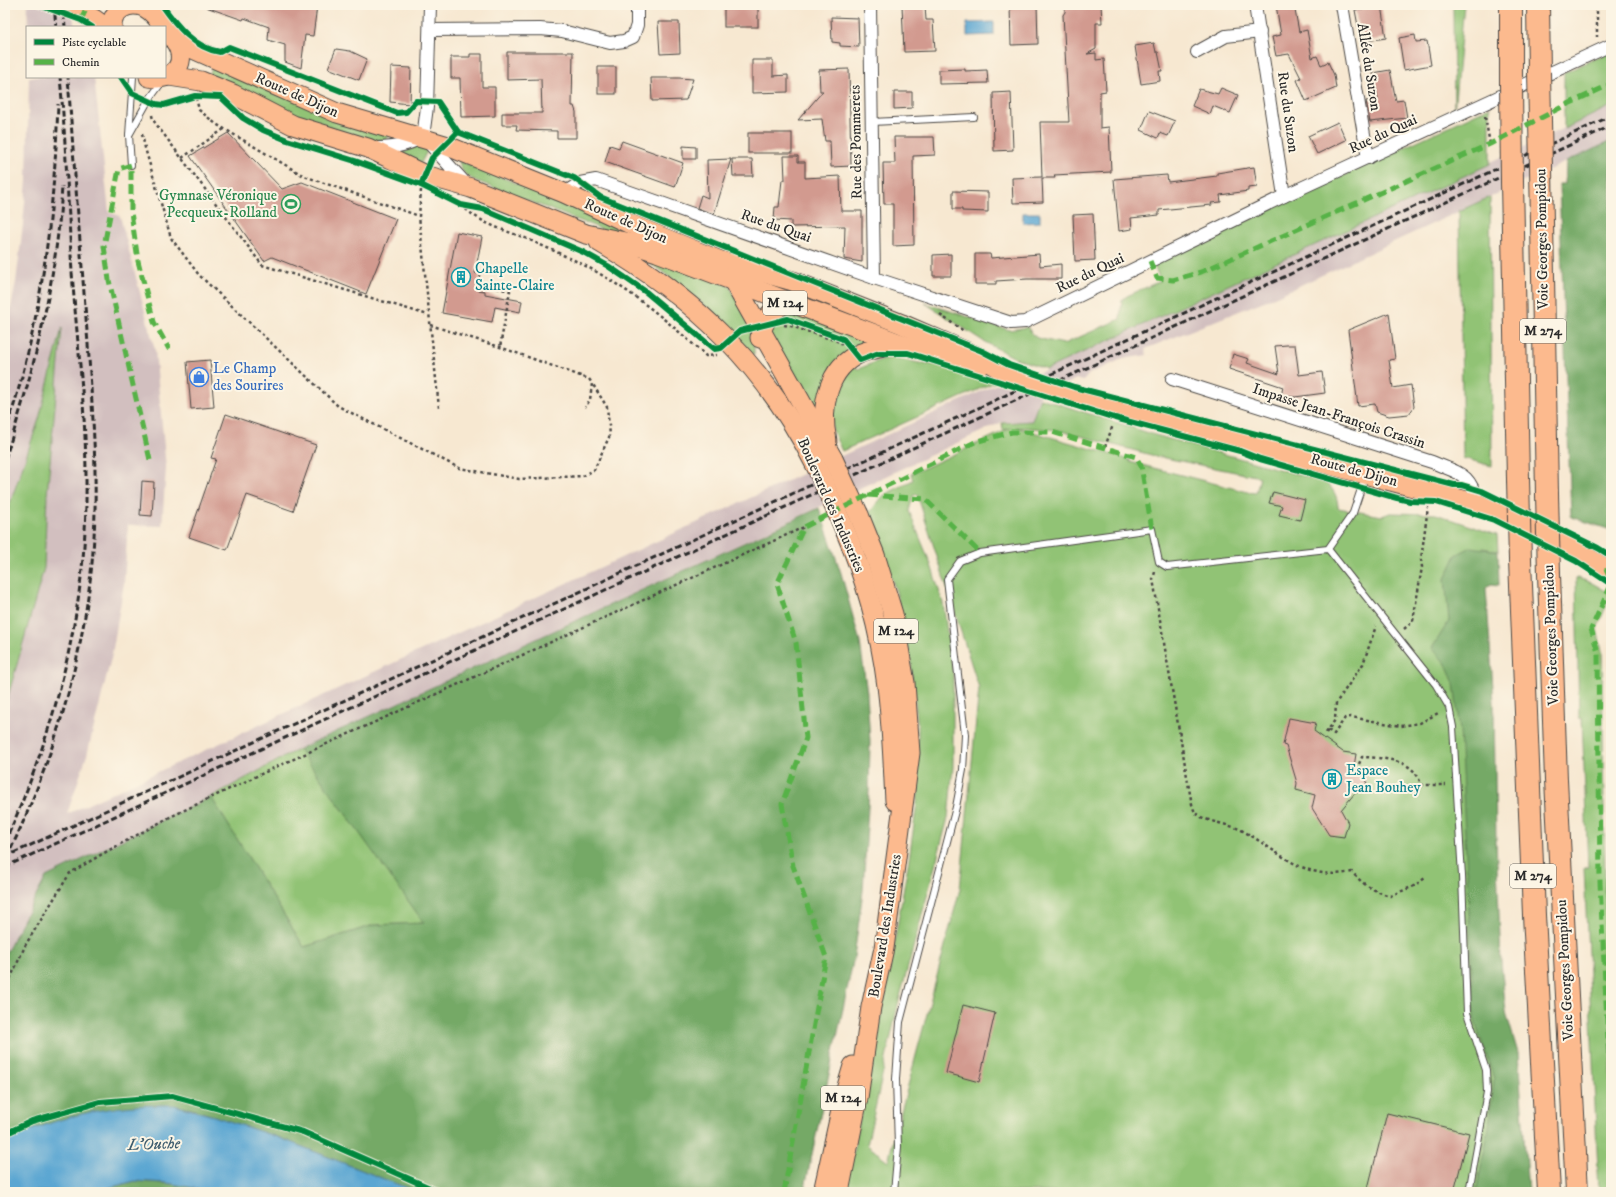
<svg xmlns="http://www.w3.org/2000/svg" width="1616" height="1197" viewBox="0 0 1616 1197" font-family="'IM FELL DW Pica',serif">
<rect width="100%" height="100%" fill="#fcf5e5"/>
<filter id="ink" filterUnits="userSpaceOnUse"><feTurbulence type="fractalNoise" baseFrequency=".025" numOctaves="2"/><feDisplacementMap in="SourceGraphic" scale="8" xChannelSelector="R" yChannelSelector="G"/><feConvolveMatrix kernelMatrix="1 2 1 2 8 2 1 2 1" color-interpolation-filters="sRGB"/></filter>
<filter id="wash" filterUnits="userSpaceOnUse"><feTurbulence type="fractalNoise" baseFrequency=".012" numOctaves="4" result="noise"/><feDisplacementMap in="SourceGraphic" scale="16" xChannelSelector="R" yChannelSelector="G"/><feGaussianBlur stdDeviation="0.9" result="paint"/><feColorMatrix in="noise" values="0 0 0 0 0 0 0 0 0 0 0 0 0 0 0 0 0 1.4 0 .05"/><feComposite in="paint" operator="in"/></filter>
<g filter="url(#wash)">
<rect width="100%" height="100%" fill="#f7e8d1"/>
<g fill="#d2bfbf">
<path d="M27,5h45l2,19 3,3h-49z"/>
<path d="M29,77h65l15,135 11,4 35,134 11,118 -4,58 -34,-1 -4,58 -12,71 -25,101 -20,59 932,-431 12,3 600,-280v35l-332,154 -134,54 2,6 -25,4 -33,15 -6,7 -7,-2 -36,17 -8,25 -30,1 -703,327 -88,48 -165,80 -41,78v-248l39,-139 3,-73 14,-163 -22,87 -34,99v-181l11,-55 7,-58 4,-43z"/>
</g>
<g fill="#91c374" stroke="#5e7750" fill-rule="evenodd">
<path d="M1453,5h11l-10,106 -1,-101z"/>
<path d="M1611,51v55l-47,23v-56z"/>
<path d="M214,63l174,73 -4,7 -11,-3 -80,-23 -85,-39z"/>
<path d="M1490,107v57l-443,205 -32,-11 -32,-17 -58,-38 84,27 19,-3 3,6 6,5 27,6 56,-25 2,-19 5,-4 33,-15 -6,-17z"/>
<path d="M417,146l8,2 2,3 -6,12 -26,-10 9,-1z"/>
<path d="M459,161l12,4 233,94 -100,-29 -130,-50c-9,-5 -13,-8 -15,-19z"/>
<path d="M1490,197l2,269 -29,-8 -4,-247z"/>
<path d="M638,255l91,30 25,49v21c-35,-39 -72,-71 -116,-100z"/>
<path d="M789,307l83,32 -8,5 -45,70 -50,-81 2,-8z"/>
<path d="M62,328l-15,167 -3,73 -39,139v-189l34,-99z"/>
<path d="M892,358l33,6 22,1 50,16 -155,70c-4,-9 -10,-19 -11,-29 -1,-21 7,-42 22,-56l5,3 25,-10z"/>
<path d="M1040,398l115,37 167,46c11,5 16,16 16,27l44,8 8,-3 46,1 61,21 1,16 -15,-3 2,334 14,310h-654l41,-202 24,-137 8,-58v-67l-7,-64 -15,-73 -28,-77 16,-19 29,-15 -2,-6 100,-46 -8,2 -1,-7 30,-2zM1016,427l42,3 97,26 105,21 -4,16 -8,-1 -118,-30v-2zM917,494l62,194 -19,201 -72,272 -21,-16 31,-141 50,-186 5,-51v-94l-10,-70 -12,-38 -22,-54 4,-15z"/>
<path d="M1578,578l14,5 19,11 -14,35 5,22 3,232 6,121v188h-12l-15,-324 4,-1 -6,-149h-3l-3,-139z"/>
<path d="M299,749l126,174 -51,2 -70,22 -93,-150z"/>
</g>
<g fill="#74a966" stroke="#506a48">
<path d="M1611,141v389l-40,-13 -12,-333h6l1,-22z"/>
<path d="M819,508l22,65 19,69 7,51 3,49 -1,50 -6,99 -9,66 -50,235h-387l-137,-54 -66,-22 -26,-8 -29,-3 -154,36v-186l41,-78 165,-80 93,150 70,-22 50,-2 -125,-174z"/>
<path d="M1471,547l27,4 1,34 -8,-1 -5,4 8,114 2,138 5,122 5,50 12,41 10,139h-52l13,-64 5,-49 -20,-61 -14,-288 -6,-46 -4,-11 -4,-9 -14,-16 17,-27 -4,-42 11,-24z"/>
<path d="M135,1181c23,2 48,2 69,11h-111z"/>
</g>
<g fill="#5aa6d2" stroke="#42687e">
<path d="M994,22v13l-27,1v-13z"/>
<path d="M1023,213h17v9l-17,1z"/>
<path d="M174,1105l40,11 66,22 137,54h-213l-10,-4 -27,-5 -32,-2 -42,11h-88v-51c59,-26 103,-37 169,-36z"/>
</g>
<g id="blocks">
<g fill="#d29a8f">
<path d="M206,5l111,1 -4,30 -8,-1 -4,33 -16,-6v-17l-17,-5 1,-13 -25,-9 -1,2 -37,-13z"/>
<path d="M902,5h23l1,15h7l2,31 -31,1z"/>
<path d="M1010,5h27l1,39 -27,1z"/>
<path d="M1065,5h36l1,18h-6v26l-9,5 9,-1v7l8,-1 2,32 -6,1v36l9,-1 2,45 -57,3 1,3h-13l1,24 -30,1 -1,-25 30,-1 -2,-55h29l-6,-107 2,-3z"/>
<path d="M1276,5h18l5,27 8,-2 5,28 5,-2 4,9 7,-3 6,13 2,13 -30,13 -9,-21 4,-2 -12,-24 -13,2 -4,-19 9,-2z"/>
<path d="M1367,5h14l5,33 -25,4 -6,-32 12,-2z"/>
<rect x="724" y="6" width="34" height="21"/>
<path d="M831,17l27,1 1,29 -19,-1v-3l-8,-1z"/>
<path d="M658,22h21l1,31 -20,1z"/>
<path d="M1415,35l1,7 11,-1 4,24 -27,5 -5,-32z"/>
<path d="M1154,43l2,9h2l4,19h-3l1,10 -19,3 -6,-38z"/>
<path d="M336,49l14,2 17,8 -8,21 -31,-12z"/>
<path d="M507,52h66l-1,54h2l2,6v26h-19v-7l-41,-1 1,-5h-15v-12h40l-1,-34 -34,1z"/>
<path d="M470,54h12v33h13v29l-34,1 -1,-39h-9v-21h19z"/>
<path d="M752,60h21v16l15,-1v17l-36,1z"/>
<path d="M391,67l20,1 -1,36 -20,-2z"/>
<rect x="598" y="67" width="18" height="27"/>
<path d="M849,69l2,97 -20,1 -1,-26h-5l-3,-22 -24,1 25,-29h-3l-1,-21z"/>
<path d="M965,69v2l22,-1 1,13 -49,1v-14z"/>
<path d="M1390,70l6,31 8,-1 3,18 -37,4 -4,-21 12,-2 -5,-26z"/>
<path d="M651,78h28l14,1 -7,21 -34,1z"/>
<path d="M1221,88l17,7 -8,18 -17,-7 -3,8 -18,-8 7,-17 19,5z"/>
<path d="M894,92h18v16l-18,1z"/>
<path d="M1011,92l2,58 -19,1 -1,-58z"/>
<path d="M1149,111l26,10 -7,15 -8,-3 -2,5 -17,-8z"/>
<path d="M1338,122l8,18 -29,14 -9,-18z"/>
<path d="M228,133l54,56 20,-7 94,37 -30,75 -94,-37 -8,4 -74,-105z"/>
<rect x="748" y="133" width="44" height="20"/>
<path d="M894,137h40l1,18 -22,1 1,89 -21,1v-42h-9l-1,-41h12z"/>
<path d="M622,141l61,22 -8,24 -70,-25 5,-17 9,3z"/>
<path d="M683,146l13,1v12h-13z"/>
<path d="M784,156h14v6h7v16l35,-2 1,35h21v51l-18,-3 1,-33 -54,1v-6l-17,-1 1,-13h4l3,-27h3z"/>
<path d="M731,159l-17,55 -17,-6 4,-13 7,3 -1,-38z"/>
<path d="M732,159h20l1,17h-20z"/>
<path d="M1254,167l3,20 -9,1v3l-28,4 1,7 -10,1 1,2 -53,5v5l-28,3 1,11 -13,2 -5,-52 53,-4 1,7 49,-6v-3z"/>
<path d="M953,191l35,1v20l-26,-1v-2h-9z"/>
<path d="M1093,214l2,46 -20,1 -2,-46z"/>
<path d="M457,232l25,5 -7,36 5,1 -3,16 8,1v3l37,7 -2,11 -25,-5 -3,15 -50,-9z"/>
<path d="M951,254v22h-18v-21z"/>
<path d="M975,254h15l1,4 48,-4 1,12 21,-2v15h-34l-31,2v3h-21z"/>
<path d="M1389,313l6,46 -6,1 4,28 18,-3 3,22 -5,7 -20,2 -12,-4 -2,-8 -17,2 -10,-76z"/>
<path d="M1287,345h8l4,30 23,-3 3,21 -30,4 -14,-1 2,-9 -54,-18 4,-15 16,5 -2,4 32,11 -4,-28z"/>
<path d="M210,360l4,47 -23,2 -4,-47z"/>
<path d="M226,414l90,31 -23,66 -46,-16 -20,55 -38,-13 27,-78 -5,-1z"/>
<path d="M142,481l12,1 -2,34 -12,-1z"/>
<path d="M1273,492l32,8 -5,20 -21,-5 3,-9 -13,-3z"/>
<path d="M1289,718l27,5 -2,8 29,21 13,2 -3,19 15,2 -3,16 -10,2 -14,17 7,13 -4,14 -15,-2 -17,-27 3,-13 -19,-5 1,-7 -11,-37 -3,-1z"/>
<path d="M963,1005l32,8 -16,69 -33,-9z"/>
<path d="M1387,1113l82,20 -15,59h-87z"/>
</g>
</g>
</g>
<g filter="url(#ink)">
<use href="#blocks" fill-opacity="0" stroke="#4a4744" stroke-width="1"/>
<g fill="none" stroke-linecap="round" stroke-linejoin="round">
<g stroke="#4a4744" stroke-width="8">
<g id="lane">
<path d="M133,77l-4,58 19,-34 14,-19"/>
<path d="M872,122l102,-5"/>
<path d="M129,135l2,30"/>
<path d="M1328,549l108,136 13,22 4,20 9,149 5,137 19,57 1,22 -18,100"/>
<path d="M894,1192l4,-45 -2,-68 4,-57 56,-215 7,-37 2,-35 -18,-156 13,-18 20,-8 172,-24 7,33 8,5 161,-18 25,-36 12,-36"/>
</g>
</g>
<g stroke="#4a4744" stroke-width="14">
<g id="street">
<path d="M870,5l4,273"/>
<path d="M1255,5l29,191"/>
<path d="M1342,5l26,153"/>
<path d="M430,30l110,-1 22,2 48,12 14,-2 9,-4 4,-12v-20"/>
<path d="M1197,52l29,-16 34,-4"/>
<path d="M423,137l4,-30 3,-102"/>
<path d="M426,140l41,45"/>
<path d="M374,148c18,0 32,-2 49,-11"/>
<path d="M564,193l16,-10 16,-3 278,98 137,45 14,-1 259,-126 327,-151"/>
<path d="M1172,379l260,83c28,12 38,10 46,42"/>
</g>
</g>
<g stroke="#4a4744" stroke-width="21">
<g id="primary">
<path d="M66,5l28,14 11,8"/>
<path d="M112,27c0,-17 16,-26 32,-20 8,4 15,13 20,20"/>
<path d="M175,41l162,72 108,32 119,48 64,30 93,38 72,20 109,43 79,34 35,20"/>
<path d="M169,76l32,5 32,13 60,31 75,23 57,27 46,13 115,46 39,8 32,10 244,92 77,23"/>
<path d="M149,77c18,5 37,-8 30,-28 -3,-8 -9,-15 -14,-21"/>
<path d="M599,242c96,56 167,124 217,224"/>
<path d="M731,277l102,182"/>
<path d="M760,338c3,-20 15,-33 36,-39"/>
<path d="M1069,396l409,108 77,33 56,35"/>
<path d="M827,441c-7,-33 0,-74 34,-88 13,-5 27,-7 40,-9"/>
<path d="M842,523c23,53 38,107 45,163 5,39 6,77 8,115"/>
<path d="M823,1192l21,-95 9,-31"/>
<path d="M839,1192l19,-94 13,-91 13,-59 26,-195 -5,-70 -12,-69 -18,-59 -16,-40"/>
</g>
</g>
<g stroke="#4a4744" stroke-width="24">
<g id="highway">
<path d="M1511,5v79"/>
<path d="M1538,5l1,67"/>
<path d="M1541,168l6,326"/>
<path d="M1512,182l6,297"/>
<path d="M1520,560l14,355 15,277"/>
<path d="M1549,574l7,206 21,412"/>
</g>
</g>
<g stroke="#4a4744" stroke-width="2.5" stroke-dasharray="3 3" stroke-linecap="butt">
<path d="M1597,5v32"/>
<path d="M196,98l3,12 17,14 88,52 115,40"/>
<path d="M152,115l1,5 109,145 166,50"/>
<path d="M1485,117l5,27"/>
<path d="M142,134l3,14 26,90 28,37 139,131 121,62 60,11 64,-3 11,-6 16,-35 -3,-28 -15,-24"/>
<path d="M182,158l42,-29"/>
<path d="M421,190l-2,26 20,192"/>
<path d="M461,205c22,20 38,23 64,33 18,8 36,16 53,24 48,24 89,58 128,94l11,-1"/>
<path d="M485,285l25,6 -10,56"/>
<path d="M940,315l24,16"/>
<path d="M430,325l70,22 89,32 3,4 -2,17 -5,7"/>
<path d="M784,325l7,1 49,16 2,3"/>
<path d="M1105,447l8,-22"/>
<path d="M1155,572l-2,7 37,215c1,5 2,13 5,18 7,10 37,12 48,19 39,22 60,50 109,41 11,13 22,19 38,24l24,-10 11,-8"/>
<path d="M1404,629l9,-8 9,-54 -1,-8 7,-52"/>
<path d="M1328,730l6,4 11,-16 6,-1 50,9 19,-3 20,-11"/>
<path d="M1326,733l9,-13 1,-17 27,-39 13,-38"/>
<path d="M1359,764l3,-7c22,1 53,2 59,28h25"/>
<path d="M5,990l21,-46 44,-71 34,-20 66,-36 106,-50 528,-240"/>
</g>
<use href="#lane" stroke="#fff" stroke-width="6"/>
<use href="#street" stroke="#fff" stroke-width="12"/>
<use href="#primary" stroke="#fcba8e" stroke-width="19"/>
<use href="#highway" stroke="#fcba8e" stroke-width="22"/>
<g stroke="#2b2b2b" stroke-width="3" stroke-dasharray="6 3" stroke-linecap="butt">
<path d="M54,5l2,22"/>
<path d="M63,5l2,22"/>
<path d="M5,433c36,-106 49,-218 53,-329"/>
<path d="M5,459c29,-88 52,-180 57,-273"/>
<path d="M5,842c52,-115 83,-237 81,-363 0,-69 -9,-138 -14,-207 -4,-65 -6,-130 -12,-195"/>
<path d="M5,857l1606,-741"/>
<path d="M7,857c45,-93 75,-192 85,-294 7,-73 1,-146 -4,-219 -7,-89 -14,-178 -20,-267"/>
<path d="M5,867l1606,-741"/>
</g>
<g stroke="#4a4744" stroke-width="21" stroke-linecap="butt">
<g id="primary-bridge">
<path d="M1016,378l53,18"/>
<path d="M833,459l26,56"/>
<path d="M816,466l26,57"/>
</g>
</g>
<g stroke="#4a4744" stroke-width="24" stroke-linecap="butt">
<g id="highway-bridge">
<path d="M1539,72l2,96"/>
<path d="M1511,84l1,98"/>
<path d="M1518,479l2,81"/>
<path d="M1547,494l2,80"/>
</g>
</g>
<use href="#primary-bridge" stroke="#fcba8e" stroke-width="19"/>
<use href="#highway-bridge" stroke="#fcba8e" stroke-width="22"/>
<g stroke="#56b246" stroke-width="5" stroke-dasharray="10 5" stroke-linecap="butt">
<path d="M81,20l7,-15"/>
<path d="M1150,261l7,17 16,2 28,-8 289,-128 74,-38 47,-22"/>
<path d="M150,460l-41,-180 -5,-34 15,-77 12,-4v47l7,49 16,61 15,27"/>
<path d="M868,495l57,4 55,54"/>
<path d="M1606,568l5,15"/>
<path d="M1611,585l-20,44 7,23 2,231 11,218"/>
<path d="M784,1192l42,-235 -33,-91 -11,-62 24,-66 -10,-95 -19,-59 27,-57 171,-85 37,-10h40l84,25 5,9 11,63"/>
</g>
<g stroke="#fcf5e5" stroke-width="8">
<g id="cycleway">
<path d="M39,5l42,15 11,7"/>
<path d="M162,5c14,20 32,43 58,47l9,-5 168,66 9,-1 10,-11 22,1 20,30 116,46 26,19 382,154 27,14 65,22 380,98h8l20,6 116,57 13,8"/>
<path d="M121,77l11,16 24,11 8,1 31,-9 26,1 22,21 20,12 24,10 68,21 66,24 40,20 22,4 100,43 25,14 38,26 68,57 7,-1 19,-17 48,-12 55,20 17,21 19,-7h29l207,65 125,33 20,8 137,39 13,3 26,1 58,18 82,41 35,23"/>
<path d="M421,185l11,-27 26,-26"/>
<path d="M5,1134l27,-13 68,-19 72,-6 131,36 136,60"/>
</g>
</g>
<use href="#cycleway" stroke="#00873e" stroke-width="6"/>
</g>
</g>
<defs>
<g id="stadium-ring" transform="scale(1)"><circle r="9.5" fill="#fcf5e5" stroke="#2e9e5b" stroke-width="1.5"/><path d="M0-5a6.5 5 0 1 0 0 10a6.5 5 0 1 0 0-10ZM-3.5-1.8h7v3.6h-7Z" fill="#2e9e5b"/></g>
<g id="building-ring" transform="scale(1)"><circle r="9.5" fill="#fcf5e5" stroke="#0f9aa8" stroke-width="1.5"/><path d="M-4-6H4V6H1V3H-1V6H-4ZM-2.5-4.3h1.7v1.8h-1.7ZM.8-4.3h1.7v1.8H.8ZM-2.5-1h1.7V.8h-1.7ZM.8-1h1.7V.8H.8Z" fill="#0f9aa8"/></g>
<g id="shop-ring" transform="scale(1)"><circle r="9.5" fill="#fcf5e5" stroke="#3f7fe0" stroke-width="1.5"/><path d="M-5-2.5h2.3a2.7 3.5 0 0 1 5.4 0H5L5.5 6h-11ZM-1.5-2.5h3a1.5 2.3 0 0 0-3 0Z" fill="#3f7fe0"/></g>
</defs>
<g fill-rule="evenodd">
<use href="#stadium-ring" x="291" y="204"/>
<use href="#building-ring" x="461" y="277"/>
<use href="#shop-ring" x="199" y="377"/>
<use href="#building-ring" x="1332" y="779"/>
</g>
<g text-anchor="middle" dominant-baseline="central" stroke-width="4" stroke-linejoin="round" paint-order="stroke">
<g fill="#fcf5e5" stroke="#6a6863" stroke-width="1">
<rect x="763" y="291" width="44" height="24" rx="3"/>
<rect x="1520" y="319" width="46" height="24" rx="3"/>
<rect x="874" y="619" width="44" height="24" rx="3"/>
<rect x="1510" y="864" width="46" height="24" rx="3"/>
<rect x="821" y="1086" width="44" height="24" rx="3"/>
</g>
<g font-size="14" font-weight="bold" fill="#2b2b2b">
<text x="785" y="303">M 124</text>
<text x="1543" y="331">M 274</text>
<text x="896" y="631">M 124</text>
<text x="1533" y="876">M 274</text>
<text x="843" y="1098">M 124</text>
</g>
<g font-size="15" fill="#2b2b2b" stroke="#fcf5e5">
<text transform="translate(1369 67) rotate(81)">Allée du Suzon</text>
<text transform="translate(297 95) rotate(24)">Route de Dijon</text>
<text transform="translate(1288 112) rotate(82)">Rue du Suzon</text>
<text transform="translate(1383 134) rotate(-25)">Rue du Quai</text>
<text transform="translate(856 142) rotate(-91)">Rue des Pommerets</text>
<text transform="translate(626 221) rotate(24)">Route de Dijon</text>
<text transform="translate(776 226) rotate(19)">Rue du Quai</text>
<text transform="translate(1542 239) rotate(-91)">Voie Georges Pompidou</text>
<text transform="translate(1090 273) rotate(-26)">Rue du Quai</text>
<text transform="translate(1339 416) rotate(18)">Impasse Jean-François Crassin</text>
<text transform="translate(1354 470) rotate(15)">Route de Dijon</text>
<text transform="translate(831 505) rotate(66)">Boulevard des Industries</text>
<text transform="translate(1551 635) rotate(-92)">Voie Georges Pompidou</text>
<text transform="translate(885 926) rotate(-81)">Boulevard des Industries</text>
<text transform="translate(1565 970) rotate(-93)">Voie Georges Pompidou</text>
</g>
<g font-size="15" fill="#27864d" stroke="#fcf5e5" text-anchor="end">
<text x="277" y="195">Gymnase Véronique<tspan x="277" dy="17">Pecqueux-Rolland</tspan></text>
</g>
<g font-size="15" fill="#0d838f" stroke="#fcf5e5" text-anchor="start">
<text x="475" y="268">Chapelle<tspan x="475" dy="17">Sainte-Claire</tspan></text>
<text x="1346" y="770">Espace<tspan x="1346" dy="17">Jean Bouhey</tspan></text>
</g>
<g font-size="15" fill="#366cbe" stroke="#fcf5e5" text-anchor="start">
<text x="213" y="368">Le Champ<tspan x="213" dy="17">des Sourires</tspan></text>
</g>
<g font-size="16" font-style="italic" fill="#3e5c6e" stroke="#fcf5e5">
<text transform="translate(154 1144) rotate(-2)">L'Ouche</text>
</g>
</g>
<rect width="1616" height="1197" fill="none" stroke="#fcf5e5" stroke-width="20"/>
<rect x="26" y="26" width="140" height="52" fill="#fcf5e5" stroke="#a8a49b"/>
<rect x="34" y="39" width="20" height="6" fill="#00873e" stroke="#a8a49b"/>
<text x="62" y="46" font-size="12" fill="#2b2b2b">Piste cyclable</text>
<rect x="34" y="59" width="20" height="6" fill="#56b246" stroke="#a8a49b"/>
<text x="62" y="66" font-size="12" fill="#2b2b2b">Chemin</text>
</svg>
